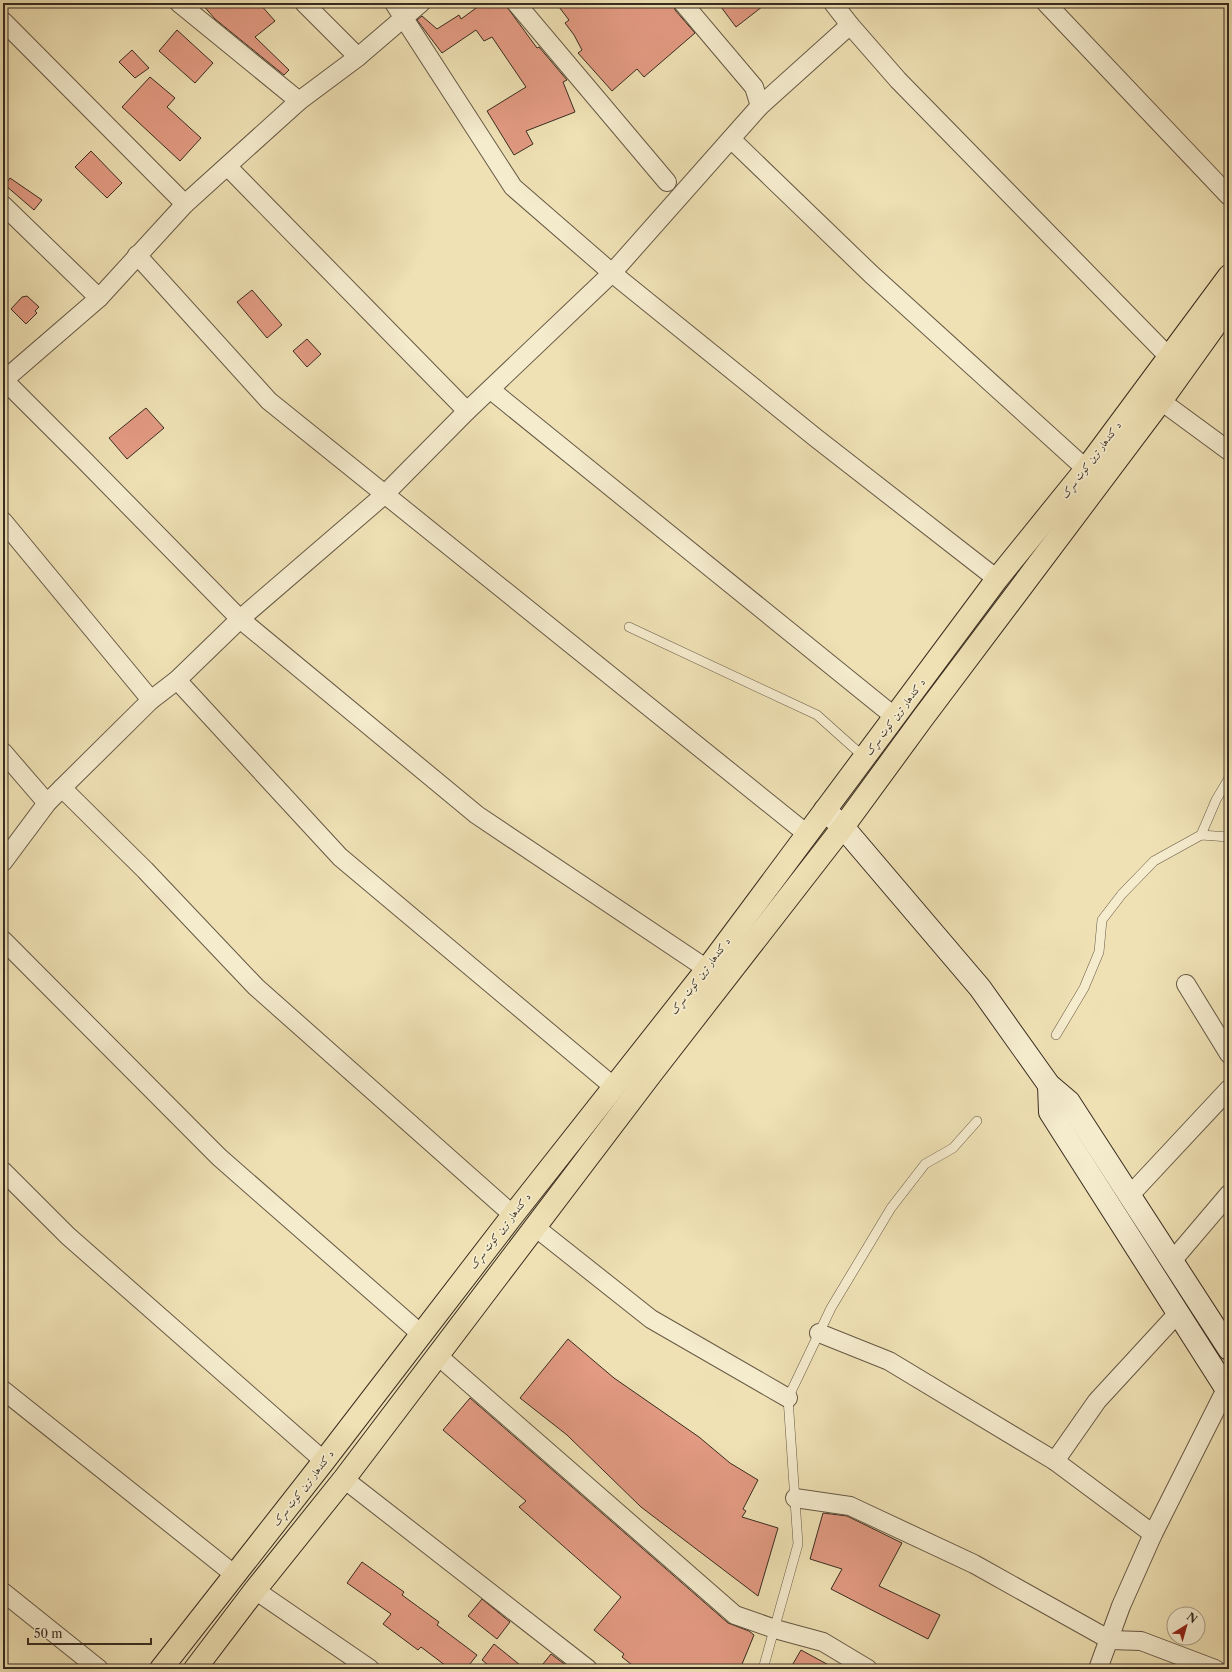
<svg xmlns="http://www.w3.org/2000/svg" width="1232" height="1672" viewBox="0 0 1232 1672" font-family="'Libre Caslon Text',Amiri,serif">
<rect width="100%" height="100%" fill="#efe1b4"/>
<filter id="stains"><feTurbulence type="fractalNoise" baseFrequency=".005" numOctaves="4"/><feColorMatrix values="0 0 0 0 .2 0 0 0 0 .09 0 0 0 0 .02 0 0 0 .5 -.17"/></filter>
<radialGradient id="worn" r=".72"><stop offset=".6" stop-color="#630" stop-opacity="0"/><stop offset="1" stop-color="#630" stop-opacity=".3"/></radialGradient>
<g fill="#e39b83" stroke="#382c20">
<path d="M201,3h58l16,18 -20,16 34,33 -5,5 -69,-56z"/>
<path d="M483,3h21l33,45 2,-1 28,33 -4,2 12,30 -49,19 7,13 -19,11 -27,-44 39,-24 -34,-50 -8,4 -8,-11 -34,23 -25,-33 5,-4 15,13 22,-14 2,4z"/>
<path d="M556,3h117l2,7 20,23 -51,44 -7,-8 -25,22 -34,-38 4,-3 -8,-15 -9,-12 4,-3z"/>
<path d="M718,3h49l-31,24z"/>
<path d="M177,30l36,33 -18,20 -36,-32z"/>
<path d="M132,50l17,18 -14,10 -16,-16z"/>
<path d="M150,77l25,21 -8,9 34,31 -21,23 -58,-54z"/>
<path d="M91,151l31,32 -15,15 -32,-31z"/>
<path d="M10,178l32,22 -8,10 -29,-25z"/>
<path d="M252,290l30,35 -15,13 -30,-36z"/>
<path d="M27,296l12,11 -4,4 2,2 -11,11 -15,-15 11,-12z"/>
<path d="M307,339l14,15 -14,13 -14,-16z"/>
<path d="M146,408l18,20 -37,31 -18,-21z"/>
<path d="M568,1339l46,39 85,59 31,26 28,17 -15,29 3,2 -4,6 36,11 -20,68 -117,-89 -74,-72 -47,-37z"/>
<path d="M470,1398l258,225 21,8 5,4 -14,34h-103l-15,-12 2,-3 -30,-24 27,-33 -102,-90 7,-6 -83,-71z"/>
<path d="M823,1513l24,3 55,27 -23,43 61,29 -12,24 -97,-50 11,-20 -32,-10z"/>
<path d="M362,1562l42,30 -2,3 37,27 -2,3 40,30 -11,14h-16l-29,-22 -3,3 -35,-26 8,-10 -44,-31z"/>
<path d="M482,1599l28,23 -13,17 -29,-23z"/>
<path d="M494,1644l31,25h-32l-11,-9z"/>
<path d="M801,1650l35,19h-46z"/>
<path d="M551,1654l20,15h-32z"/>
</g>
<g fill="none" stroke-linecap="round" stroke-linejoin="round">
<g stroke="#665945" stroke-width="10">
<g id="lane">
<path d="M629,627l188,88 47,42"/>
<path d="M1201,835l15,-35 13,-22"/>
<path d="M1056,1035l28,-47 15,-36 3,-32 20,-26 32,-33 47,-26 28,2"/>
<path d="M763,1669l35,-125 -10,-146 43,-90 60,-100 34,-44 28,-16 24,-27"/>
</g>
</g>
<g stroke="#665945" stroke-width="20">
<g id="street">
<path d="M179,3l120,98"/>
<path d="M304,3l54,54"/>
<path d="M394,3l119,184 99,86 204,165 181,141"/>
<path d="M516,3l151,179"/>
<path d="M683,3l71,84 6,19"/>
<path d="M833,3l17,22"/>
<path d="M1046,3l183,193"/>
<path d="M3,21l182,183"/>
<path d="M731,139l140,135 215,195"/>
<path d="M228,167l239,244"/>
<path d="M3,205l96,93"/>
<path d="M137,255l132,146 538,433"/>
<path d="M4,380l79,79 157,160 237,196 230,154"/>
<path d="M3,381l96,-83 86,-94 114,-103 59,-44 63,-54"/>
<path d="M491,390l404,327"/>
<path d="M1161,401l68,50"/>
<path d="M3,521l148,179"/>
<path d="M177,680l163,177 274,230"/>
<path d="M3,752l44,51"/>
<path d="M62,788l83,82 111,117 257,228"/>
<path d="M3,862l44,-59 15,-15 89,-88 26,-20 63,-61 144,-124 83,-84 145,-138 148,-167 90,-81 48,55 271,277"/>
<path d="M3,940l216,217 202,177"/>
<path d="M1186,984l43,70"/>
<path d="M3,1171l65,65 256,225"/>
<path d="M1130,1195l99,-106"/>
<path d="M535,1227l116,92 137,79"/>
<path d="M1173,1260l56,-66"/>
<path d="M819,1333l70,28 166,100 98,73"/>
<path d="M437,1355l298,260 40,14 48,13 45,27"/>
<path d="M3,1390l232,185"/>
<path d="M1055,1461l42,-60 81,-88"/>
<path d="M344,1479l244,190"/>
<path d="M795,1498l55,8 124,58 136,76 31,1 74,28"/>
<path d="M255,1590l115,79"/>
<path d="M3,1592l96,77"/>
<path d="M1098,1669l23,-63 32,-72 73,-145"/>
</g>
</g>
<g stroke="#382c20" stroke-width="24">
<g id="secondary">
<path d="M825,810l18,17 137,161 69,97 20,17 160,247"/>
<path d="M1049,1085l1,27 179,281"/>
</g>
</g>
<g stroke="#382c20" stroke-width="24">
<g id="primary">
<path d="M161,1669l163,-208 189,-246 194,-246 290,-390 89,-110 143,-193"/>
<path d="M195,1669l60,-79 89,-111 307,-405 192,-247 79,-108 239,-318 68,-95"/>
</g>
</g>
<use href="#lane" stroke="#f5ecce" stroke-width="9"/>
<use href="#street" stroke="#f5ecce" stroke-width="18"/>
<use href="#secondary" stroke="#f5ecce" stroke-width="22"/>
<use href="#primary" stroke="#efe1b4" stroke-width="22"/>
</g>
<g text-anchor="middle" dominant-baseline="central" stroke-width="3.5" stroke-linejoin="round" paint-order="stroke">
<g font-size="10" fill="#382c20" stroke="#f5ecce">
<text transform="translate(1091 460) rotate(-53)">د کندهار ترين کوټ سړک</text>
<text transform="translate(895 717) rotate(-53)">د کندهار ترين کوټ سړک</text>
<text transform="translate(700 976) rotate(-53)">د کندهار ترين کوټ سړک</text>
<text transform="translate(500 1231) rotate(-52)">د کندهار ترين کوټ سړک</text>
<text transform="translate(303 1488) rotate(-52)">د کندهار ترين کوټ سړک</text>
</g>
</g>
<rect width="1232" height="1672" fill="none" stroke="#efe1b4" stroke-width="16"/>
<rect x="4" y="4" width="1224" height="1664" fill="none" stroke="#382c20" stroke-width="2"/>
<rect x="8" y="8" width="1216" height="1656" fill="none" stroke="#382c20"/>
<g transform="translate(1186 1626) rotate(37)"><circle r="19" fill="#f5ecce" stroke="#a99f88"/>
<path d="M0-3L7 15L0 10L-7 15Z" fill="#8f2418"/>
<text y="-6" font-size="11" font-weight="bold" text-anchor="middle" fill="#382c20">N</text>
</g>
<path d="M28 1638v6h123v-6" fill="none" stroke="#382c20" stroke-width="2"/>
<text x="34" y="1638" font-size="12" fill="#382c20" stroke="#f5ecce" stroke-width="3" paint-order="stroke">50 m</text>
<rect width="100%" height="100%" filter="url(#stains)"/>
<rect width="100%" height="100%" fill="url(#worn)"/>
</svg>
